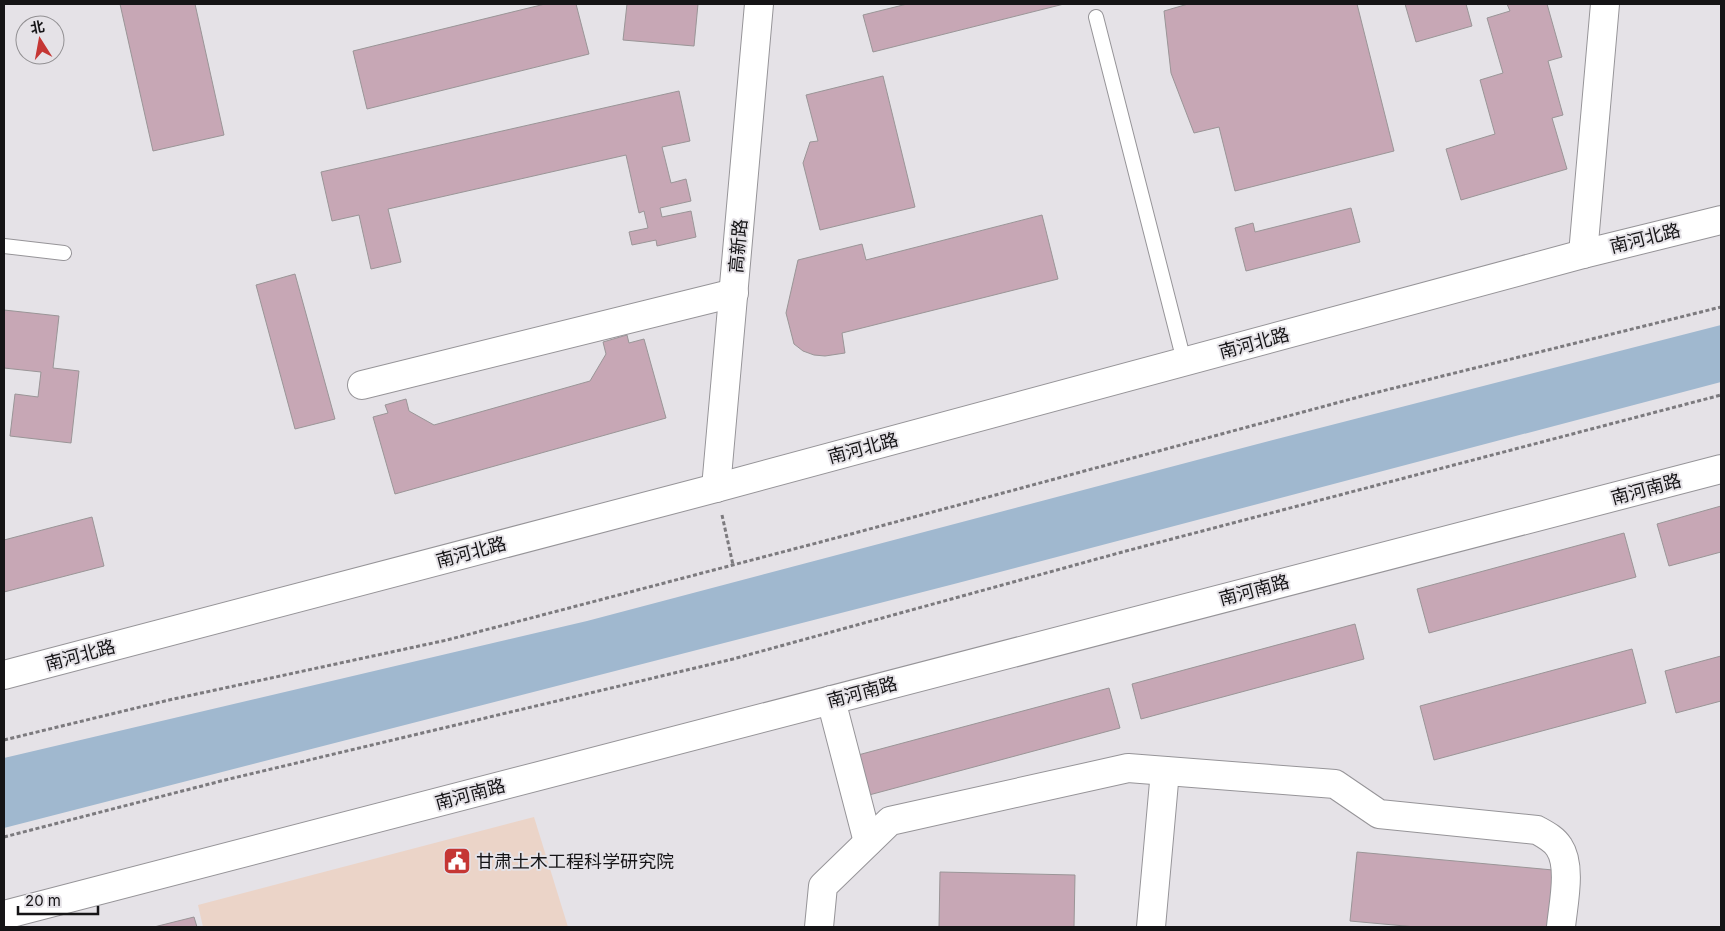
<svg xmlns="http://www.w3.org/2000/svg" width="1725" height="931" viewBox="0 0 1725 931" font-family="Inter,'Noto Sans SC',sans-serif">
<rect width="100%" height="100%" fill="#e5e2e7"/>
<path fill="#ebd4c8" d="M534,817l34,110h-365l-5,-22z"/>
<path fill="#a0b8cf" d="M1721,325v57l-767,202 -950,244v-70l583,-137 663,-175z"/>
<g fill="#c7a7b5" stroke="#9a9597">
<path d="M120,4h75l29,131 -71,16z"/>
<path d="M545,4h31l13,50 -222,55 -14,-58z"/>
<path d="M627,4h71l-4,42 -71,-6z"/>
<path d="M907,4h157l-191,48 -10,-37z"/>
<path d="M1188,4h169l37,147 -159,40 -16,-64 -25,6 -23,-60 -7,-62z"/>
<path d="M1405,4h61l6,22 -56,16z"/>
<path d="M1507,4h40l15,53 -14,4 15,54 -11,3 15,51 -106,31 -15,-51 49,-15 -15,-54 23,-7 -16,-55 23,-7z"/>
<path d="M883,76l32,131 -95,23 -17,-67 7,-21 8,-1 -12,-46z"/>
<path d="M679,91l11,50 -28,6 9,36 15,-4 5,22 -31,7 2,9 29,-6 5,26 -39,9 -1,-6 -24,5 -3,-13 19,-4 -4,-17 -5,2 -13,-58 -238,54 13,53 -30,7 -12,-54 -27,6 -11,-49z"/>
<path d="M1351,208l9,34 -114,29 -11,-43 18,-5 2,9z"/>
<path d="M1042,215l16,64 -216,54 3,20 -20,3 -11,-1 -11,-4 -9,-7 -8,-31 12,-53 64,-16 4,16z"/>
<path d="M295,274l40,145 -40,10 -39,-144z"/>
<path d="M4,310l55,6 -6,52 26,3 -8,72 -61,-7 5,-42 23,3 3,-25 -37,-4z"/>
<path d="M627,335l2,8 15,-4 22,79 -271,76 -22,-77 15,-4 -3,-8 21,-6 3,12 25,14 156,-44 16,-27 -3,-12z"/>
<path d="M1721,506v46l-52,14 -12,-42z"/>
<path d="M92,517l12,49 -100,26v-52z"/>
<path d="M1624,533l12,44 -207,56 -12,-44z"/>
<path d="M1355,624l9,35 -223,60 -9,-35z"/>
<path d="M1632,649l14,54 -212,57 -14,-54z"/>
<path d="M1721,656v45l-45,12 -11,-42z"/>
<path d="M1109,688l11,40 -251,67 -11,-40z"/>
<path d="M1357,852l196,18 -5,57h-132l-66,-6z"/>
<path d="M940,872l135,3 -1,52h-135z"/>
<path d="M194,917l3,10h-43z"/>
</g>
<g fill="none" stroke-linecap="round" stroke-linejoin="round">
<g stroke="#969498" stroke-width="16">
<g id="lane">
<path d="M1096,17l88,344"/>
<path d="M4,246l60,7"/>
</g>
</g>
<g stroke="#969498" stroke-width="30">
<g id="street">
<path d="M1583,254l22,-250"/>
<path d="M362,385l372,-92"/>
<path d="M831,700l37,142"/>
<path d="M819,927l4,-41 67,-65 238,-53 207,16 44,30 158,16c9,5 17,9 22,17 13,19 4,58 2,80"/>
<path d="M1151,927l14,-156"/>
</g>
</g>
<g stroke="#969498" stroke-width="30">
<g id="secondary">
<path d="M716,488l43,-484"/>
<path d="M4,675l712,-187 867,-234 138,-34"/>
<path d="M4,915l1717,-446"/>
</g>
</g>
<g stroke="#7c7a7e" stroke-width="3" stroke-dasharray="4 2.5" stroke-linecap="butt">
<path d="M722,515l11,50"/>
<path d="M4,740l165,-40 278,-60 404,-106 515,-139 355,-88"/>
<path d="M4,837l221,-57 508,-121 393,-108 595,-156"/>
</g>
<use href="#lane" stroke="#fff" stroke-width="14"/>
<use href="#street" stroke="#fff" stroke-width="28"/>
<use href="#secondary" stroke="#fff" stroke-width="28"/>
</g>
<defs>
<g id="civic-square" transform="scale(1.4375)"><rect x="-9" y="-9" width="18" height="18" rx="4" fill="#c53634" stroke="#e5e2e7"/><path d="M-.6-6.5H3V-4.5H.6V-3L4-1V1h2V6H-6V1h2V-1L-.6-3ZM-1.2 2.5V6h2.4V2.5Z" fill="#fff"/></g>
</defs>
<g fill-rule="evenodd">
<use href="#civic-square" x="457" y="861"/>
</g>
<g text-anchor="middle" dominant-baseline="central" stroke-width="4" stroke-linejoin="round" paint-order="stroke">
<g font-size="18" fill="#151416" stroke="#e5e2e7">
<text transform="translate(1645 238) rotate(-14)">南河北路</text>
<text transform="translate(738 246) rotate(-85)">高新路</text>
<text transform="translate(1254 343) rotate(-15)">南河北路</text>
<text transform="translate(863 448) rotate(-15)">南河北路</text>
<text transform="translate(1646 489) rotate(-15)">南河南路</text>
<text transform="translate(471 552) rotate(-15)">南河北路</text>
<text transform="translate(1254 590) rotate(-15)">南河南路</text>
<text transform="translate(80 655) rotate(-15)">南河北路</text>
<text transform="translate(862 692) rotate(-15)">南河南路</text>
<text transform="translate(470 794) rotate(-15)">南河南路</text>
</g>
<g font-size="18" fill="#151416" stroke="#e5e2e7" text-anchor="start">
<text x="476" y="861">甘肃土木工程科学研究院</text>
</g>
</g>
<rect width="1725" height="931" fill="none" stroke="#151416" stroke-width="10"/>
<g transform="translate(40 40) rotate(349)"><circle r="24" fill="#e5e2e7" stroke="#929093"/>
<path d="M0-4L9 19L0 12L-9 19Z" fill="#c53634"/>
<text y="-8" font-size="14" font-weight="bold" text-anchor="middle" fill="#151416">北</text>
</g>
<path d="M18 906v8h80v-8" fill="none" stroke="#151416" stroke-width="2.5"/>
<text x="25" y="906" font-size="15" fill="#151416" stroke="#e5e2e7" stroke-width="4" paint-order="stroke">20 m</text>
</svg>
